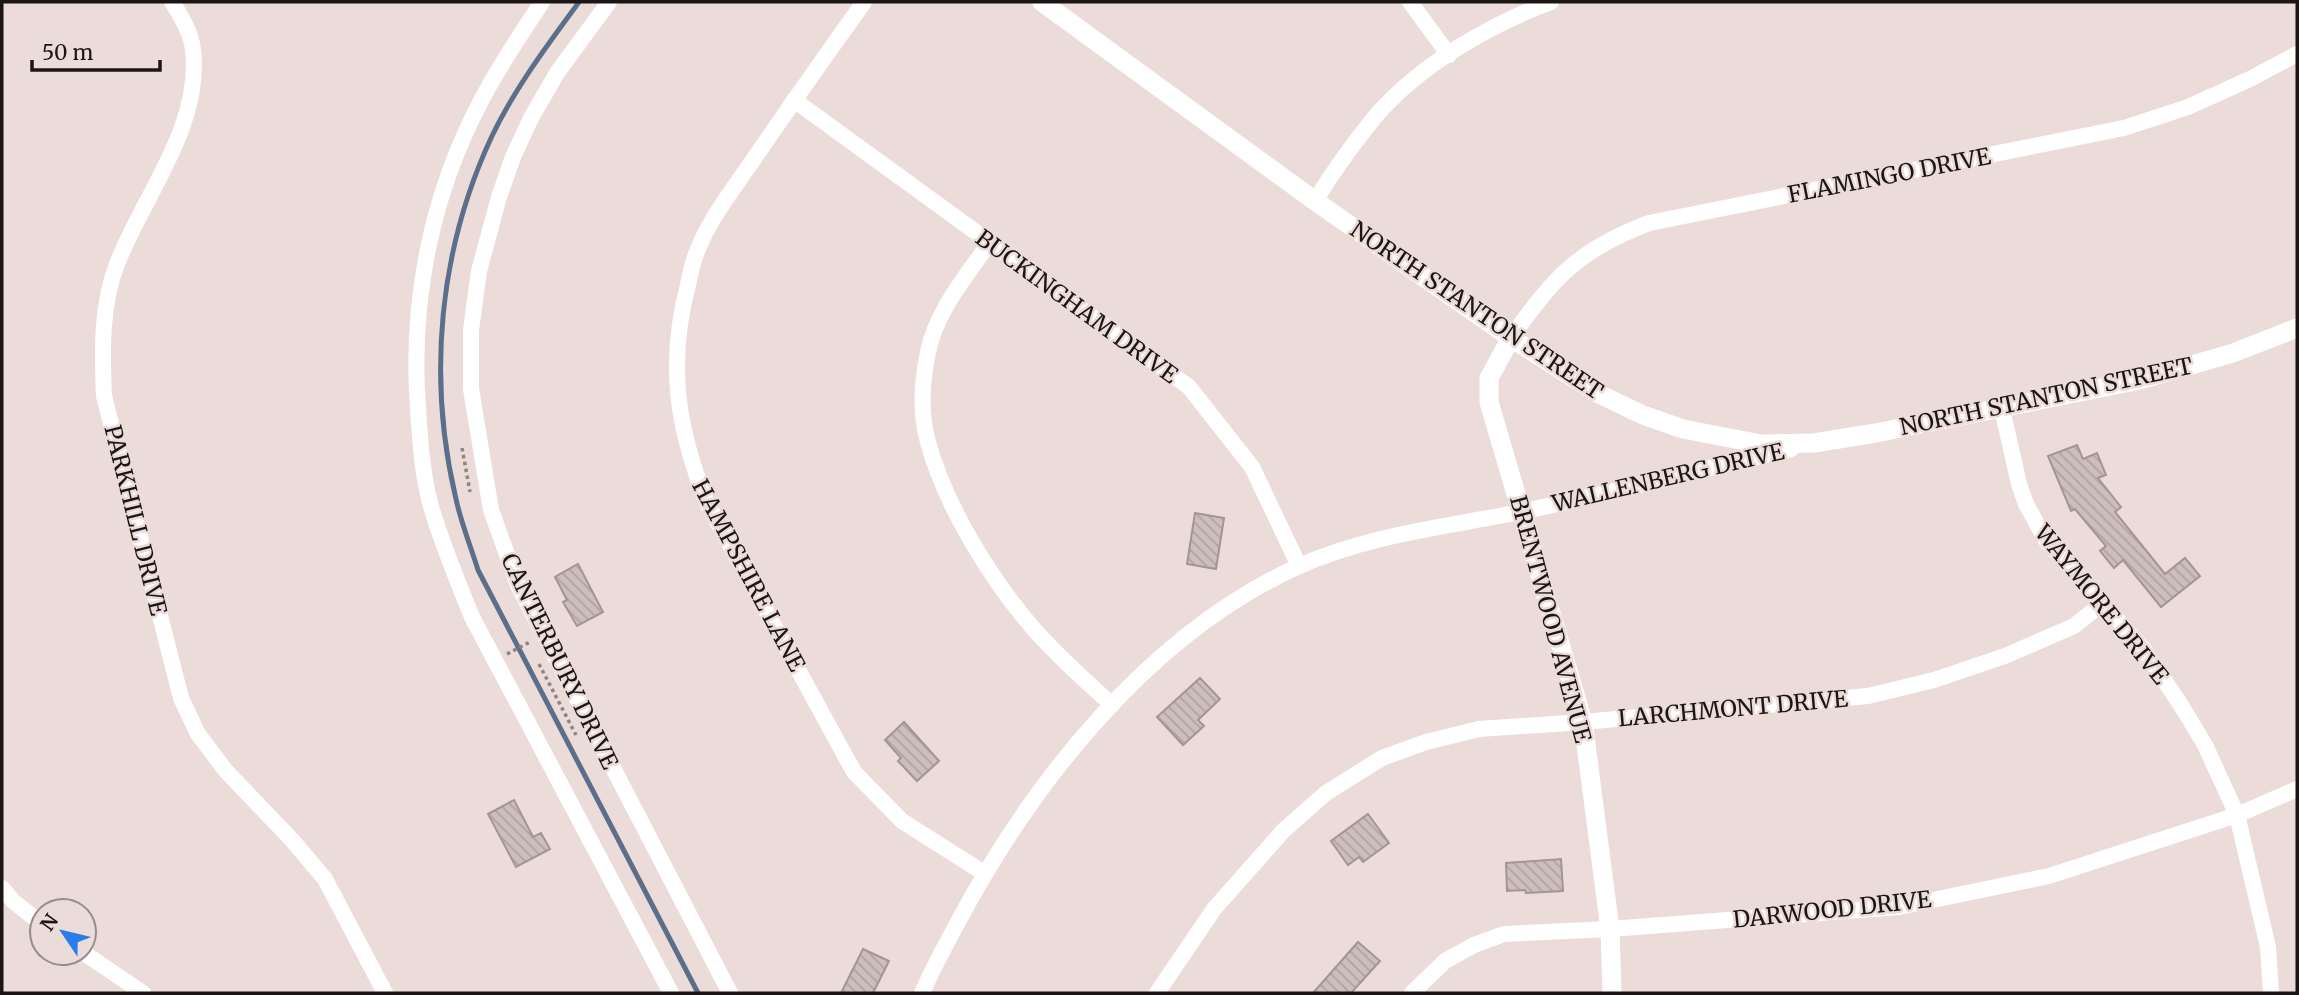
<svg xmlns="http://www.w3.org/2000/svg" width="2299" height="995" viewBox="0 0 2299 995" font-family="Merriweather,serif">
<defs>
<pattern id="building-back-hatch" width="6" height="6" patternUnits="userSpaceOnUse" patternTransform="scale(1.75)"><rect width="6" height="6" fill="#cdbebb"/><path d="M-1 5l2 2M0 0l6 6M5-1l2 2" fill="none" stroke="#afa2a0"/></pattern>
</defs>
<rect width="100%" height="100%" fill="#ecdcd9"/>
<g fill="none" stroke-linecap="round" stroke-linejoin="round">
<path stroke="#5b6e8a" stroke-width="5" d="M579,2c-31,42 -64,86 -87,134 -53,113 -65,241 -36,363 5,24 15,48 22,71l220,423"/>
</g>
<g fill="url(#building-back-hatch)" stroke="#a49592" stroke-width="2">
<path d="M2077,445l6,14 14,-6 9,22 -8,3 23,29 -6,5 50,62 20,-16 15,18 -39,31 -38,-47 -9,8 -14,-17 6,-5 -31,-37 -4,2 -23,-55z"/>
<path d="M1195,513l29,5 -8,51 -29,-5z"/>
<path d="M578,564l25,48 -26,14 -14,-24 4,-2 -12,-23z"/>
<path d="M1200,678l20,21 -22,21 6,6 -21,19 -26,-28z"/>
<path d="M904,722l35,39 -22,20 -19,-20 3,-3 -16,-18z"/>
<path d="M514,800l19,37 8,-4 9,16 -34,18 -28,-53z"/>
<path d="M1368,814l21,29 -26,19 -4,-5 -11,8 -17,-24z"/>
<path d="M1561,859l2,32 -37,2 -1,-3 -18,1 -1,-28z"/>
<path d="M1358,942l22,19 -29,32h-38z"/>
<path d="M863,949l26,12 -16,32h-32z"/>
</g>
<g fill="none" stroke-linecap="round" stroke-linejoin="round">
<g stroke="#8f8482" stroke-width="3.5" stroke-dasharray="3.5 3.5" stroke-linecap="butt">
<path d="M462,448l8,44"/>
<path d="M507,654l23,-12"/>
<path d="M539,664l37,71"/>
</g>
<g stroke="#fff" stroke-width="16">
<path d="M172,2c9,14 20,32 21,48 9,77 -50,146 -76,214 -16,41 -15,88 -13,132l77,302 17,36 28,37 66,69 33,39 60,114"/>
<path d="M542,2c-21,32 -43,64 -61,99 -50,94 -71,201 -63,307 2,32 4,64 12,95 11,39 27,77 42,114l199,376"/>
<path d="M609,2l-52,71 -26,45 -18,39 -14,40 -20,74 -8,59v59l20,121 27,75 212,408"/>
<path d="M864,2c-38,53 -76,107 -113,161 -20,29 -43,58 -55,91 -4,10 -6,21 -8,31 -21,79 -11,143 19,218l147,269 48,49 82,52"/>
<path d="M1410,2l39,53"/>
<path d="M794,100l395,287 63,80 47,99"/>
<path d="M1315,201c17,-28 38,-57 59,-83 43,-51 114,-93 177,-116"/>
<path d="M990,242c-23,33 -54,69 -62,110 -6,29 -8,62 0,90 17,63 62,136 104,185 24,28 53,53 80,78"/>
<path d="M1511,338c43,-61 67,-88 138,-115l475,-95 64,-21 62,-28 47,-25"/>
<path d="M2002,409l17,75 7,20 21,38 96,106 41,62 21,35 32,70 31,132 3,46"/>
<path d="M2,888l11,13 29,23"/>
<path d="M84,953l59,40"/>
<path d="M922,993c11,-25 24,-49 37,-73 75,-140 191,-286 338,-353 70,-32 148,-40 223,-55 91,-19 181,-42 271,-63"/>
<path d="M1157,993l57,-84 70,-79 42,-37 56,-35 44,-16 53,-13 104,-7 285,-26 66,-16 71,-24 69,-30 29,-23"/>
<path d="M1412,993l33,-32 29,-16 30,-11 106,-5 289,-22 150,-31 188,-61 60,-26"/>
</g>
<g stroke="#fff" stroke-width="19">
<path d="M1042,2l273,199 196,137 88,56 44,21 40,14 78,15 53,-1 62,-10 264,-53 93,-27 64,-25"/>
<path d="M1511,338l-22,40v24l94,320 27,207 2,64"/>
</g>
</g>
<g text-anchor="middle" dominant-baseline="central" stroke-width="5" stroke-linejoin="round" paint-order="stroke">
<g font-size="23" fill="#1b1514" stroke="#ecdcd9">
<text transform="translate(1889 175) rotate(-11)">FLAMINGO DRIVE</text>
<text transform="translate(1077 306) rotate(36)">BUCKINGHAM DRIVE</text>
<text transform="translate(1477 310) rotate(34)">NORTH STANTON STREET</text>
<text transform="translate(2046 396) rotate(-12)">NORTH STANTON STREET</text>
<text transform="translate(1668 477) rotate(-13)">WALLENBERG DRIVE</text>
<text transform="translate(136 520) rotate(76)">PARKHILL DRIVE</text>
<text transform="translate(749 575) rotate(62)">HAMPSHIRE LANE</text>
<text transform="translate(2102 604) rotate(51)">WAYMORE DRIVE</text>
<text transform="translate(1551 619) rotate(75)">BRENTWOOD AVENUE</text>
<text transform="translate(560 661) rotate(64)">CANTERBURY DRIVE</text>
<text transform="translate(1733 708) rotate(-5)">LARCHMONT DRIVE</text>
<text transform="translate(1832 909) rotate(-6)">DARWOOD DRIVE</text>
</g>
</g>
<rect width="2299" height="995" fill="none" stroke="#1b1514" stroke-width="7"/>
<g transform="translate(63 932) rotate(305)"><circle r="33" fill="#ecdcd9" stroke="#988c8a" stroke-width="2"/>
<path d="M0-5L12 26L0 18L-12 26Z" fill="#2a7de8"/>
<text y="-10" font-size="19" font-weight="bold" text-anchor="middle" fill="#1b1514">N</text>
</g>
<path d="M32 60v10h128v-10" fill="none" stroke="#1b1514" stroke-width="3.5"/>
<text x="42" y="60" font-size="21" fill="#1b1514" stroke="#ecdcd9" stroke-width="5" paint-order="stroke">50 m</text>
</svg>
